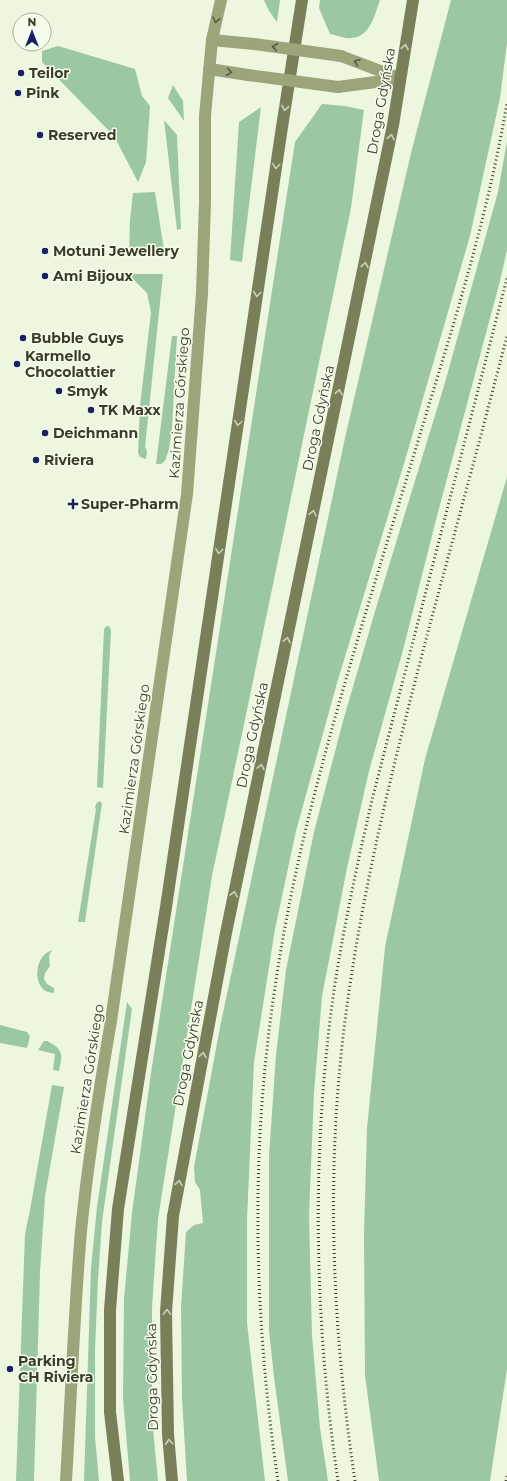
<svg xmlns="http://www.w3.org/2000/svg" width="507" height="1481" viewBox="0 0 507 1481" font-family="Montserrat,sans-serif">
<rect width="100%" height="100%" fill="#edf6df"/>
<g fill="#9cc7a3">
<path d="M264,0h16l-3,22 -8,-11z"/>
<path d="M320,0h60c-5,14 -10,37 -28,38 -7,1 -16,-3 -22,-4l-11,-26z"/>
<path d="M451,0h56v43l-7,55 -30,138 -64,221 -69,226 -41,148 -21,98 -21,133 -7,157v104l18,158h-78l-5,-83 -1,-91 5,-75 8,-7 9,-2 -3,-33 -5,-8 -1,-15 26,-140 125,-589 66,-285z"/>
<path d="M58,46l77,23 7,27 8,10 -4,56 -8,20 -24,-46 -72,-74v-11z"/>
<path d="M173,85l10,16 1,20 -16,-23z"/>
<path d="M322,104l23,2 19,4 -13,98 -109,526 -30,142 -54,343 -6,89v110l6,63h-28l-7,-83 1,-99 8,-86 19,-140 144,-931z"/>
<path d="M261,107l-19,155 -12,-2 9,-138z"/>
<path d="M164,120l13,15 4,94 -4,1z"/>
<path d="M507,141v109l-7,31 -63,235 -34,134 -34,121 -22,97 -25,128 -8,97 -5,122 3,120 8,93 8,53h-40l-14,-104 -5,-47v-174l7,-101 10,-85 28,-138 29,-111 33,-113 68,-222 54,-194z"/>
<path d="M155,192l9,58 -35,2 1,-32 3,-27z"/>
<path d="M128,274h35l-18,173 2,4 -1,8 -6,-2 -2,-4 2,-47 11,-94 -4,-19z"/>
<path d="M172,336h5l-5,92 -3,21 -4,12 -4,3h-5z"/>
<path d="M507,477v892l-17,112h-111l-14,-106 -1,-141 3,-106 18,-181 40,-188z"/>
<path d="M107,626h2l2,4 -8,158 -6,-1 7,-158z"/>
<path d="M99,801l3,2 -17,119h-7l18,-113 -1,-1 1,-4z"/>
<path d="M52,950l-3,6 1,10 -5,7 -1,6 3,5 7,4v5c-22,0 -22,-36 -2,-43z"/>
<path d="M127,1002l5,7 -30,213 -4,57 -3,71v87l4,44h-15l7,-213 6,-61z"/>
<path d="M0,1025l27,7 3,4 -3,12 -27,-5z"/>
<path d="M44,1041h3c16,8 16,13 12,30l-6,-1 2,-16 -17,-4z"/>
<path d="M52,1085l12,2 -19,109 -5,76 -6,209h-18l9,-247 5,-24z"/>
</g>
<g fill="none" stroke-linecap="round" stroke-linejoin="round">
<g stroke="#9ca479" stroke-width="12">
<path d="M212,40l42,4"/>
<path d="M341,56l58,22"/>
<path d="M209,69l39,6"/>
<path d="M338,87l60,-8"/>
<path d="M66,1481c5,-83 8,-167 15,-250 7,-71 18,-140 30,-210l76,-527 15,-201 3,-91v-86l7,-76 9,-40"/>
</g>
<g stroke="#798059" stroke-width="12">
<path d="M118,1481l-8,-69v-102l8,-101 48,-302 116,-780 20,-127"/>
<path d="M172,1481l-4,-47 -2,-122 7,-96 53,-283 167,-808 20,-125"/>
</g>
<g stroke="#393c29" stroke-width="3" stroke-dasharray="1 3" stroke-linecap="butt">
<path d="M278,1481c-17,-115 -24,-230 -18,-346 6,-116 26,-231 55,-343 34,-132 77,-263 116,-394 30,-97 59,-195 76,-295"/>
<path d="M338,1481c-24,-162 -27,-328 -4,-491 10,-65 24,-130 39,-194l134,-518"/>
<path d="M355,1481c-22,-147 -29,-296 -12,-444 17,-144 53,-284 90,-424 25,-92 50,-185 74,-277"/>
<path d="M506,1481l1,-5"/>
</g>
<g stroke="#9ca479" stroke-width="12">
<path d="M254,44l87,12"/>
<path d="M248,75l90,12"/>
</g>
</g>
<defs><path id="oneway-chevron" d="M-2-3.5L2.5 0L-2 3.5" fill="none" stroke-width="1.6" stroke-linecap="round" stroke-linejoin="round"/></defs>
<g stroke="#575b41">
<use href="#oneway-chevron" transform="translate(216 20) rotate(104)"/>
<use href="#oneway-chevron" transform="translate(275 47) rotate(-172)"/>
<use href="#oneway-chevron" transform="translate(357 62) rotate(-159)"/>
<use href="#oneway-chevron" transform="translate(229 72) rotate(8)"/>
</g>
<g stroke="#cad1b9">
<use href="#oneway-chevron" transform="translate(405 47) rotate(-80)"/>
<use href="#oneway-chevron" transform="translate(285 108) rotate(99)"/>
<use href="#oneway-chevron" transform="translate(391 137) rotate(-79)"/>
<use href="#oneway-chevron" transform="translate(276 166) rotate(98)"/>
<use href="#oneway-chevron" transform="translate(365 265) rotate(-79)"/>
<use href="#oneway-chevron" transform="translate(257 294) rotate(98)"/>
<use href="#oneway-chevron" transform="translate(339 392) rotate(-79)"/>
<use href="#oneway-chevron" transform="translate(238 423) rotate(98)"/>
<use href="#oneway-chevron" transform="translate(313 513) rotate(-78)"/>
<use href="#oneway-chevron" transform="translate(219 551) rotate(98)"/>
<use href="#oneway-chevron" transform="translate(287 640) rotate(-78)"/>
<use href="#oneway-chevron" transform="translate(261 767) rotate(-78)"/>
<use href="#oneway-chevron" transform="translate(234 894) rotate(-78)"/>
<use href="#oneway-chevron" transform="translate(203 1055) rotate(-80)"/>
<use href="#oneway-chevron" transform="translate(179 1183) rotate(-80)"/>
<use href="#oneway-chevron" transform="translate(167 1312) rotate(-89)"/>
<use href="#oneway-chevron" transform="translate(169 1442) rotate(-95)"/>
</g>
<g fill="#192063" stroke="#f6fcec" stroke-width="1.5">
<circle cx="21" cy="73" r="4"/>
<circle cx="18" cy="93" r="4"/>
<circle cx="40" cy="135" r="4"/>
<circle cx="45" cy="251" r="4"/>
<circle cx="45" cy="276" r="4"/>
<circle cx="23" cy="338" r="4"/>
<circle cx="17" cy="364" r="4"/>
<circle cx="59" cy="391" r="4"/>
<circle cx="91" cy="410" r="4"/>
<circle cx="45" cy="433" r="4"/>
<circle cx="36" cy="460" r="4"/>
<path d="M71 498h4v4h4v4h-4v4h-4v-4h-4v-4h4z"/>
<circle cx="10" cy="1369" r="4"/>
</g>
<g text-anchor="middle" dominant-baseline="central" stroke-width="3" stroke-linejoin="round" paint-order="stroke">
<g font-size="14" font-weight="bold" fill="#393c29" stroke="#f6fcec" text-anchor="start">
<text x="29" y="73">Teilor</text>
<text x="26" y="93">Pink</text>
<text x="48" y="135">Reserved</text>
<text x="53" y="251">Motuni Jewellery</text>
<text x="53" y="276">Ami Bijoux</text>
<text x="31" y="338">Bubble Guys</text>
<text x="25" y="356">Karmello<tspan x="25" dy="16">Chocolattier</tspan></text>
<text x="67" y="391">Smyk</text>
<text x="99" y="410">TK Maxx</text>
<text x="53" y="433">Deichmann</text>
<text x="44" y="460">Riviera</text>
<text x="81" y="504">Super-Pharm</text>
<text x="18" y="1361">Parking<tspan x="18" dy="16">CH Riviera</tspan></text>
</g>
<g font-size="14" fill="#393c29" stroke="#f6fcec">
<text transform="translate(381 101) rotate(-80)">Droga Gdyńska</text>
<text transform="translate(179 403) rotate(-86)">Kazimierza Górskiego</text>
<text transform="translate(318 418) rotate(-78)">Droga Gdyńska</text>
<text transform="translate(252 735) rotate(-78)">Droga Gdyńska</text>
<text transform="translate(134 759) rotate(-82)">Kazimierza Górskiego</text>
<text transform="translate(188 1053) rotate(-79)">Droga Gdyńska</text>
<text transform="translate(87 1079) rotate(-81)">Kazimierza Górskiego</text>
<text transform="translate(152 1377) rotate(-91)">Droga Gdyńska</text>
</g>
</g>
<g transform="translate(32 32)"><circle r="19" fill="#f6fcec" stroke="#aaaf9e"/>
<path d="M0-3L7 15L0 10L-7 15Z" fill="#192063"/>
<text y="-6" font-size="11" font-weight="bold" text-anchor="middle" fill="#393c29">N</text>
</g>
</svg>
